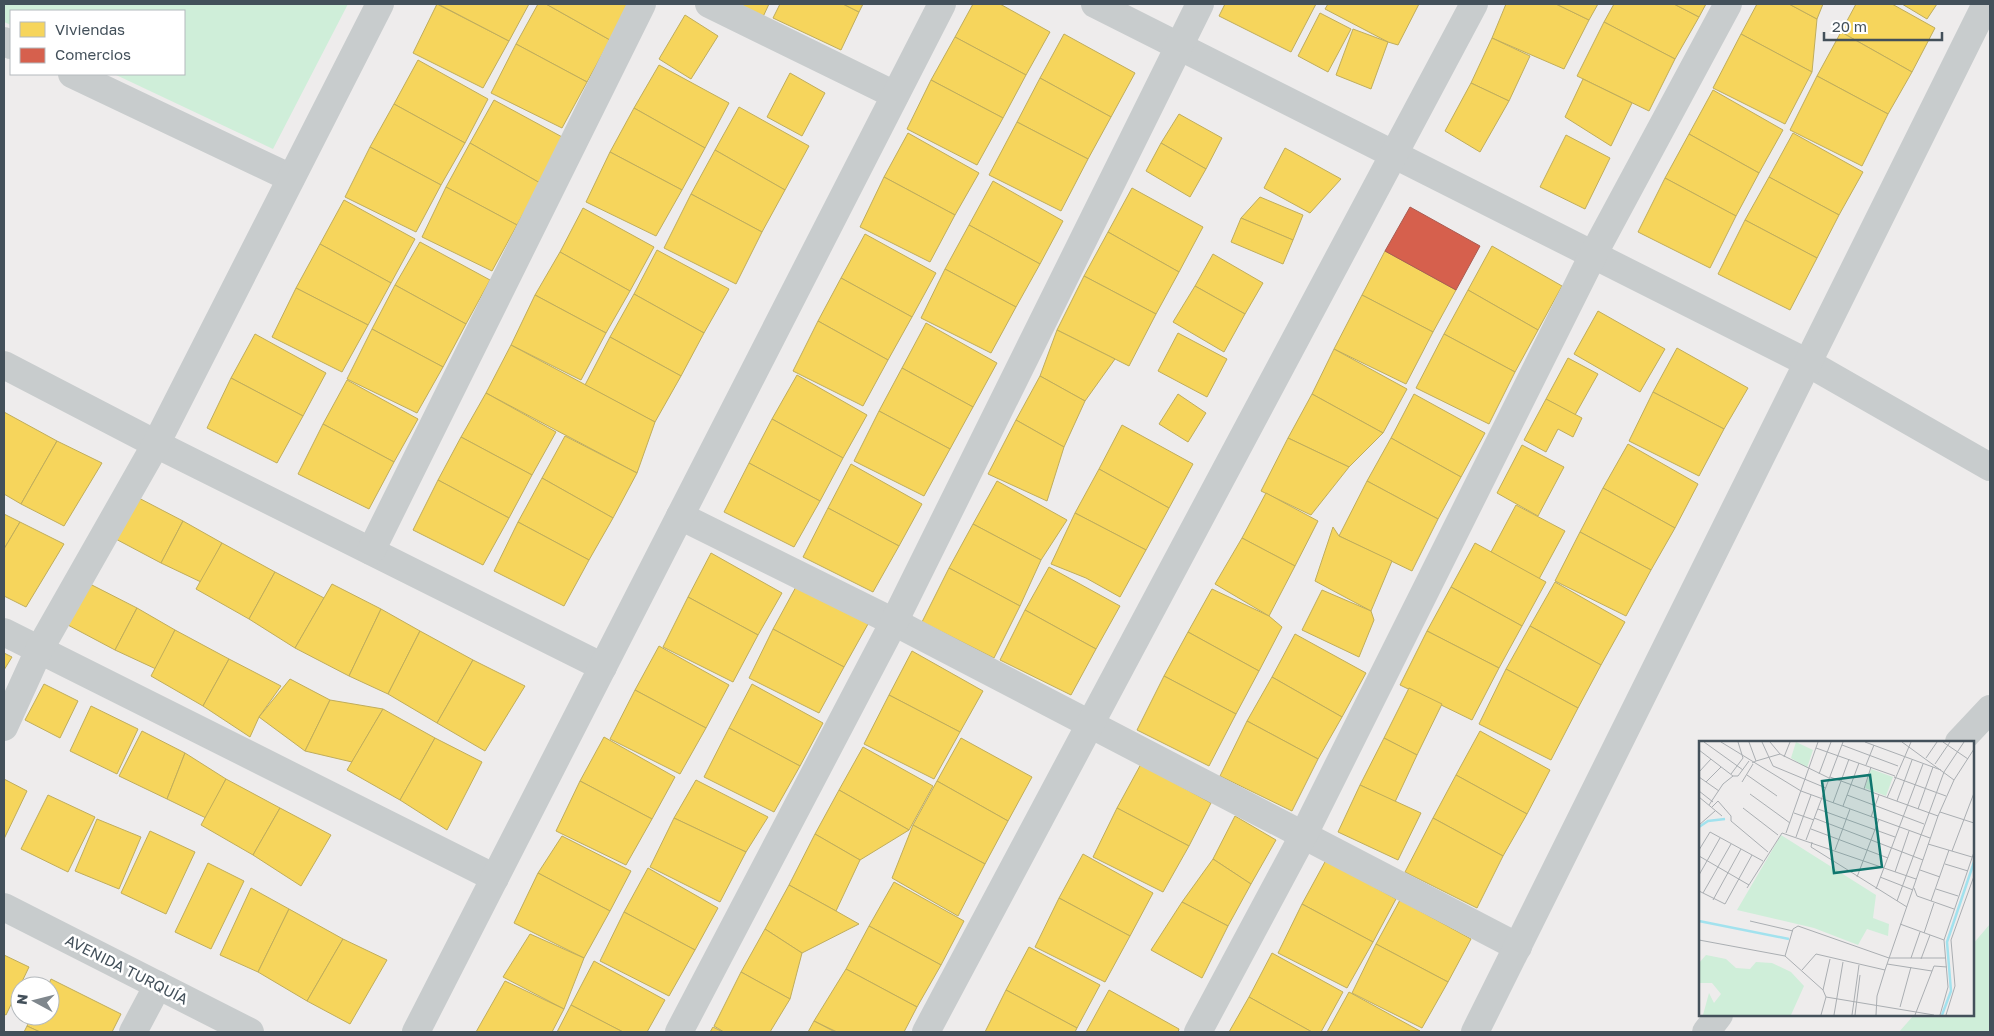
<svg xmlns="http://www.w3.org/2000/svg" width="1994" height="1036" viewBox="0 0 1994 1036" font-family="'Golos Text',sans-serif">
<rect width="100%" height="100%" fill="#eeecec"/>
<g fill="#cfeed9">
<path d="M4,4h344l-75,145 -159,-75h70v-63h-173v14l-7,-3z"/>
<path d="M1990,924v108h-91l15,-17h59v-71z"/>
</g>
<g fill="#f6d55c" stroke="#c0ad5b">
<path d="M437,4l72,37 -26,47 -70,-35z"/>
<path d="M438,4h91l-20,37z"/>
<path d="M538,4h8l64,36 -23,42 -71,-38z"/>
<path d="M546,4h84l-20,36z"/>
<path d="M733,4h36l-7,15z"/>
<path d="M780,4h63l16,8 -18,38 -68,-32z"/>
<path d="M843,4h20l-4,8z"/>
<path d="M973,4h27l50,28 -24,43 -71,-38z"/>
<path d="M1225,4h91l-25,48 -72,-36z"/>
<path d="M1328,4h91l-21,41 -10,-3 -63,-33z"/>
<path d="M1506,4h50l33,16 -25,49 -72,-31z"/>
<path d="M1556,4h42l-9,16z"/>
<path d="M1614,4h60l25,13 -24,42 -71,-37z"/>
<path d="M1674,4h32l-7,13z"/>
<path d="M1757,4h32l28,15 -5,53 -71,-38z"/>
<path d="M1789,4h34l-6,15z"/>
<path d="M1856,4h36l43,24 -23,44 -71,-40z"/>
<path d="M1902,4h35l-10,15z"/>
<path d="M1320,13l31,16 -23,43 -30,-16z"/>
<path d="M685,15l33,21 -27,43 -32,-20z"/>
<path d="M1604,22l71,37 -26,52 -72,-35z"/>
<path d="M1353,29l35,13 -17,47 -35,-14z"/>
<path d="M1841,32l71,40 -24,42 -71,-38z"/>
<path d="M1064,34l71,39 -24,44 -71,-39z"/>
<path d="M1741,34l71,38 -27,52 -72,-36z"/>
<path d="M955,37l71,38 -23,43 -72,-38z"/>
<path d="M1492,38l38,18 -21,45 -38,-18z"/>
<path d="M516,44l71,38 -25,46 -71,-35z"/>
<path d="M418,60l70,39 -23,44 -71,-39z"/>
<path d="M659,65l70,38 -24,45 -71,-40z"/>
<path d="M790,73l35,20 -23,43 -35,-19z"/>
<path d="M1817,76l71,38 -26,52 -72,-36z"/>
<path d="M1040,78l71,39 -23,42 -71,-37z"/>
<path d="M1583,79l49,24 -21,43 -46,-29z"/>
<path d="M931,80l72,38 -26,47 -70,-36z"/>
<path d="M1471,83l38,18 -29,51 -35,-21z"/>
<path d="M1713,90l70,40 -24,43 -70,-39z"/>
<path d="M494,100l70,38 -24,45 -70,-40z"/>
<path d="M394,104l71,39 -24,42 -71,-38z"/>
<path d="M739,107l70,39 -24,44 -70,-40z"/>
<path d="M634,108l71,40 -23,42 -72,-38z"/>
<path d="M1179,114l43,24 -16,31 -45,-26z"/>
<path d="M1017,122l71,37 -27,52 -72,-36z"/>
<path d="M908,133l71,40 -24,42 -71,-38z"/>
<path d="M1793,133l70,39 -24,43 -70,-38z"/>
<path d="M1689,134l70,39 -23,43 -71,-38z"/>
<path d="M1566,135l44,23 -25,51 -45,-22z"/>
<path d="M470,143l70,40 -23,42 -71,-38z"/>
<path d="M1161,143l45,26 -16,28 -44,-26z"/>
<path d="M370,147l71,38 -25,47 -71,-35z"/>
<path d="M1285,148l56,31 -31,34 -46,-25z"/>
<path d="M715,150l70,40 -23,42 -71,-38z"/>
<path d="M610,152l72,38 -26,46 -70,-34z"/>
<path d="M884,177l71,38 -25,47 -70,-35z"/>
<path d="M1769,177l70,38 -22,43 -72,-38z"/>
<path d="M1665,178l71,38 -26,52 -72,-36z"/>
<path d="M993,181l70,40 -23,43 -71,-39z"/>
<path d="M446,187l71,38 -25,46 -70,-34z"/>
<path d="M1132,188l71,39 -24,45 -71,-40z"/>
<path d="M691,194l71,38 -26,52 -72,-36z"/>
<path d="M1260,197l43,18 -10,25 -52,-22z"/>
<path d="M344,200l71,39 -24,44 -71,-39z"/>
<path d="M583,208l71,39 -24,44 -70,-39z"/>
<path d="M1241,218l52,22 -10,24 -52,-22z"/>
<path d="M1745,220l72,38 -27,52 -72,-36z"/>
<path d="M969,225l71,39 -24,43 -71,-38z"/>
<path d="M1108,232l71,40 -23,42 -72,-38z"/>
<path d="M865,234l71,39 -24,44 -71,-39z"/>
<path d="M420,242l70,38 -24,44 -71,-39z"/>
<path d="M320,244l71,39 -23,42 -72,-37z"/>
<path d="M1492,246l70,40 -24,44 -70,-40z"/>
<path d="M657,250l72,39 -25,44 -70,-39z"/>
<path d="M1385,251l71,39 -23,42 -71,-37z"/>
<path d="M560,252l70,39 -24,42 -71,-38z"/>
<path d="M1213,254l50,29 -18,31 -50,-28z"/>
<path d="M945,269l71,38 -25,46 -70,-35z"/>
<path d="M1084,276l72,38 -27,52 -72,-36z"/>
<path d="M841,278l71,39 -24,43 -70,-39z"/>
<path d="M395,285l71,39 -23,43 -71,-38z"/>
<path d="M1195,286l50,28 -21,38 -51,-30z"/>
<path d="M296,288l72,37 -26,47 -70,-35z"/>
<path d="M1468,290l70,40 -23,42 -71,-38z"/>
<path d="M634,294l70,39 -23,43 -71,-39z"/>
<path d="M535,295l71,38 -25,47 -70,-35z"/>
<path d="M1362,295l71,37 -27,52 -72,-35z"/>
<path d="M1598,311l67,38 -25,43 -66,-38z"/>
<path d="M818,321l70,39 -25,46 -70,-35z"/>
<path d="M926,323l71,40 -24,44 -71,-39z"/>
<path d="M372,329l71,38 -26,46 -70,-34z"/>
<path d="M1057,330l58,29 -30,42 -45,-25z"/>
<path d="M1178,333l49,26 -20,38 -49,-26z"/>
<path d="M255,334l71,39 -23,43 -72,-38z"/>
<path d="M1444,334l71,38 -26,52 -73,-36z"/>
<path d="M610,337l71,39 -26,46 -70,-37z"/>
<path d="M511,345l144,77 -18,51 -151,-80z"/>
<path d="M1677,348l71,40 -24,41 -71,-37z"/>
<path d="M1334,349l73,40 -24,44 -71,-39z"/>
<path d="M1568,358l30,16 -23,41 -29,-16z"/>
<path d="M902,368l71,39 -23,42 -71,-38z"/>
<path d="M797,375l70,40 -24,43 -71,-39z"/>
<path d="M1040,376l45,25 -21,46 -48,-27z"/>
<path d="M231,378l72,38 -26,47 -70,-35z"/>
<path d="M347,380l71,39 -24,43 -71,-38z"/>
<path d="M1653,392l71,37 -25,47 -70,-35z"/>
<path d="M486,393l70,39 -24,43 -71,-38z"/>
<path d="M1178,394l28,19 -18,29 -29,-18z"/>
<path d="M1312,394l71,39 -34,34 -61,-29z"/>
<path d="M1414,394l71,39 -24,44 -70,-39z"/>
<path d="M1546,399l36,19 -9,19 -15,-8 -12,23 -22,-12z"/>
<path d="M879,411l71,38 -26,47 -70,-35z"/>
<path d="M4,412l53,29 -36,63 -17,-10z"/>
<path d="M772,419l71,39 -23,43 -71,-38z"/>
<path d="M1016,420l48,27 -17,54 -59,-27z"/>
<path d="M323,424l71,38 -25,47 -71,-35z"/>
<path d="M1122,425l71,39 -24,44 -70,-39z"/>
<path d="M565,436l72,37 -24,45 -71,-40z"/>
<path d="M461,437l71,38 -23,43 -71,-38z"/>
<path d="M1288,438l61,29 -38,48 -50,-24z"/>
<path d="M1391,438l70,39 -23,42 -71,-38z"/>
<path d="M57,441l45,22 -38,63 -43,-22z"/>
<path d="M1628,444l70,40 -23,44 -72,-40z"/>
<path d="M1522,445l42,22 -26,49 -41,-23z"/>
<path d="M749,463l71,38 -26,46 -70,-35z"/>
<path d="M851,464l71,40 -23,42 -71,-38z"/>
<path d="M1099,469l70,39 -23,42 -71,-37z"/>
<path d="M542,478l71,40 -24,42 -71,-38z"/>
<path d="M438,480l71,38 -26,47 -70,-35z"/>
<path d="M997,481l70,39 -26,40 -68,-36z"/>
<path d="M1367,481l71,38 -26,52 -73,-35z"/>
<path d="M1603,488l72,40 -24,42 -71,-38z"/>
<path d="M1266,493l52,28 -23,45 -53,-28z"/>
<path d="M133,495l50,26 -22,42 -49,-26z"/>
<path d="M1516,505l49,26 -26,48 -48,-27z"/>
<path d="M828,508l71,38 -26,46 -70,-35z"/>
<path d="M1075,513l71,37 -26,47 -34,-19 -35,-14z"/>
<path d="M4,514l16,8 -16,27z"/>
<path d="M183,521l39,22 -21,39 -40,-19z"/>
<path d="M20,522l44,22 -38,63 -22,-11v-47z"/>
<path d="M518,522l71,38 -25,46 -70,-35z"/>
<path d="M973,524l68,36 -21,46 -71,-38z"/>
<path d="M1333,527l6,9 53,25 -21,50 -56,-30z"/>
<path d="M1580,532l71,38 -25,46 -71,-35z"/>
<path d="M1242,538l53,28 -26,50 -54,-32z"/>
<path d="M222,543l53,29 -26,47 -53,-30z"/>
<path d="M1475,543l71,39 -24,44 -71,-39z"/>
<path d="M711,553l71,40 -24,42 -70,-38z"/>
<path d="M1049,567l71,39 -24,43 -71,-39z"/>
<path d="M949,568l71,38 -26,52 -72,-36z"/>
<path d="M275,572l49,26 -29,50 -46,-29z"/>
<path d="M1555,582l70,40 -24,43 -71,-39z"/>
<path d="M88,583l49,25 -22,42 -49,-26z"/>
<path d="M332,584l49,25 -32,67 -54,-28z"/>
<path d="M797,585l71,39 -24,43 -71,-38z"/>
<path d="M1451,587l71,39 -23,42 -72,-37z"/>
<path d="M1212,589l57,27 13,11 -23,44 -71,-39z"/>
<path d="M1322,590l49,21 3,9 -15,37 -57,-27z"/>
<path d="M688,597l70,38 -25,47 -70,-35z"/>
<path d="M137,608l38,22 -19,39 -41,-19z"/>
<path d="M381,609l39,22 -32,63 -39,-18z"/>
<path d="M1025,610l71,39 -25,46 -71,-35z"/>
<path d="M1530,626l71,39 -23,43 -72,-39z"/>
<path d="M773,629l71,38 -25,46 -70,-35z"/>
<path d="M175,630l54,29 -26,47 -52,-30z"/>
<path d="M420,631l53,29 -36,63 -49,-29z"/>
<path d="M1427,631l72,37 -27,52 -72,-35z"/>
<path d="M1188,632l71,39 -23,43 -72,-38z"/>
<path d="M1295,634l71,39 -24,44 -70,-40z"/>
<path d="M659,646l70,39 -23,43 -71,-38z"/>
<path d="M912,651l71,40 -23,41 -71,-37z"/>
<path d="M4,653l8,4 -8,13z"/>
<path d="M229,659l52,27 -22,31 -9,20 -47,-31z"/>
<path d="M473,660l52,26 -40,65 -48,-28z"/>
<path d="M1506,669l72,39 -27,52 -72,-36z"/>
<path d="M1164,676l72,38 -27,52 -72,-36z"/>
<path d="M1272,677l70,40 -24,42 -71,-38z"/>
<path d="M290,679l40,21 -25,51 -46,-34z"/>
<path d="M44,684l34,17 -18,37 -35,-18z"/>
<path d="M752,684l71,39 -23,43 -71,-38z"/>
<path d="M1409,688l33,16 -25,51 -33,-17z"/>
<path d="M635,690l71,38 -26,46 -70,-35z"/>
<path d="M889,695l71,37 -26,47 -70,-35z"/>
<path d="M330,700l53,9 -31,53 -47,-11z"/>
<path d="M91,706l47,23 -21,45 -47,-23z"/>
<path d="M383,709l52,29 -35,62 -53,-30z"/>
<path d="M1247,721l71,38 -26,52 -72,-35z"/>
<path d="M729,728l71,38 -26,46 -70,-35z"/>
<path d="M142,731l43,22 -18,46 -48,-23z"/>
<path d="M1480,731l70,39 -23,44 -71,-39z"/>
<path d="M604,737l71,40 -23,42 -72,-38z"/>
<path d="M435,738l47,24 -35,68 -47,-30z"/>
<path d="M961,738l71,39 -24,44 -71,-40z"/>
<path d="M1384,738l33,17 -22,47 -35,-17z"/>
<path d="M863,747l70,39 -24,44 -70,-40z"/>
<path d="M185,753l41,26 -20,39 -39,-19z"/>
<path d="M1141,764l70,39 -22,43 -72,-38z"/>
<path d="M1456,775l71,39 -24,42 -70,-38z"/>
<path d="M4,779l23,12 -23,48z"/>
<path d="M226,779l54,29 -27,47 -52,-30z"/>
<path d="M696,780l72,37 -22,35 -72,-34z"/>
<path d="M580,781l72,38 -26,46 -70,-34z"/>
<path d="M937,781l71,40 -23,43 -72,-39z"/>
<path d="M1360,785l61,28 -23,47 -60,-28z"/>
<path d="M839,790l70,40 -49,30 -45,-26z"/>
<path d="M48,795l47,22 -27,55 -47,-23z"/>
<path d="M280,808l51,27 -30,51 -48,-31z"/>
<path d="M1117,808l72,38 -26,46 -70,-35z"/>
<path d="M1235,816l41,24 -25,44 -38,-25z"/>
<path d="M674,818l72,34 -26,50 -70,-35z"/>
<path d="M1433,818l70,38 -26,52 -72,-36z"/>
<path d="M97,819l44,18 -22,52 -44,-18z"/>
<path d="M913,825l72,39 -27,52 -66,-38z"/>
<path d="M150,831l45,21 -29,62 -45,-21z"/>
<path d="M815,834l45,26 -24,51 -47,-26z"/>
<path d="M562,836l69,35 -21,40 -72,-38z"/>
<path d="M1083,854l70,39 -23,43 -71,-38z"/>
<path d="M1213,859l38,25 -23,42 -46,-24z"/>
<path d="M1326,860l70,39 -23,43 -71,-38z"/>
<path d="M208,863l36,18 -33,68 -36,-17z"/>
<path d="M648,868l70,40 -23,42 -71,-38z"/>
<path d="M538,873l72,38 -26,47 -70,-35z"/>
<path d="M894,882l70,39 -23,44 -72,-39z"/>
<path d="M789,885l47,26 23,13 -57,29 -37,-24z"/>
<path d="M251,888l38,21 -31,63 -38,-17z"/>
<path d="M1059,898l71,38 -25,46 -70,-35z"/>
<path d="M1400,900l71,39 -23,43 -72,-38z"/>
<path d="M1182,902l46,24 -26,52 -51,-28z"/>
<path d="M1302,904l71,38 -26,46 -69,-35z"/>
<path d="M289,909l54,30 -36,62 -49,-29z"/>
<path d="M624,912l71,38 -26,46 -69,-35z"/>
<path d="M869,926l72,39 -24,42 -71,-38z"/>
<path d="M765,929l37,24 -12,46 -49,-27z"/>
<path d="M530,934l54,24 -20,51 -61,-32z"/>
<path d="M343,939l44,21 -37,64 -43,-23z"/>
<path d="M1376,944l72,38 -26,46 -70,-35z"/>
<path d="M1029,947l71,38 -23,43 -71,-38z"/>
<path d="M1272,953l71,39 -22,40h-9l-63,-35z"/>
<path d="M4,955l25,12 -23,48 -2,-1z"/>
<path d="M594,961l71,39 -18,32h-24l-52,-27z"/>
<path d="M846,969l71,38 -13,25h-67l-23,-11z"/>
<path d="M741,972l49,27 -20,33h-46l-10,-6z"/>
<path d="M51,979l70,35 -9,18h-72l-13,-6 5,-10h18v-30h-2z"/>
<path d="M505,981l59,28 -12,23h-76z"/>
<path d="M1006,990l71,38 -2,4h-90z"/>
<path d="M1109,990l70,39 -1,3h-92z"/>
<path d="M1349,992l71,39 -93,1z"/>
<path d="M1249,997l63,35h-83z"/>
<path d="M571,1005l52,27h-66z"/>
<path d="M814,1021l21,11h-27z"/>
<path d="M27,1026l13,6h-16z"/>
<path d="M713,1027l10,5h-13z"/>
</g>
<path fill="#d6604d" stroke="#aa5b51" d="M1410,207l70,39 -24,44 -71,-39z"/>
<g fill="none" stroke-linecap="round" stroke-linejoin="round">
<g stroke="#c8cccd" stroke-width="28">
<path d="M709,4l186,91"/>
<path d="M1095,4l713,359 182,104"/>
<path d="M4,41l7,4"/>
<path d="M72,74l219,104"/>
<path d="M4,365l152,79 447,223"/>
<path d="M680,516l214,106 624,325"/>
<path d="M371,551l271,-547"/>
<path d="M4,632l491,246"/>
<path d="M4,727l35,-77 117,-206 224,-440"/>
<path d="M1959,742l31,-33"/>
<path d="M4,907l246,125"/>
<path d="M133,1032l25,-47"/>
<path d="M416,1032l526,-1028"/>
<path d="M679,1032l215,-410 306,-618"/>
<path d="M926,1032l548,-1028"/>
<path d="M1198,1032l105,-196 290,-581 135,-251"/>
<path d="M1475,1032l511,-1028"/>
<path d="M1706,1032l13,-17"/>
</g>
</g>
<g text-anchor="middle" dominant-baseline="central" stroke-width="5" stroke-linejoin="round" paint-order="stroke">
<g font-size="15" fill="#43505a" stroke="#fff">
<text transform="translate(127 969) rotate(27)">AVENIDA TURQUÍA</text>
</g>
</g>
<g transform="translate(1699 741)">
<rect width="275" height="275" fill="#eeecec"/>
<path d="M97,1l17,8 -6,18 -16,-10zM172,28l22,8 -7,19 -21,-8zM82,94l95,60 -3,23 16,6 -1,12 -21,-7 -9,16 -44,-17 -77,-18zM7,214l20,4 10,9 14,1 6,-7 16,1 19,9 13,14 -13,29h-88l6,-22 5,10 7,-9 -9,-11h-13v-20z" fill="#cfeed9"/>
<path fill="none" stroke="#a2e2ee" stroke-width="2.5" d="M0,86l9,-6 17,-2M0,180l90,18M243,274l9,-24 -4,-49 27,-80"/>
<path fill="none" stroke="#aaaeb2" stroke-width="1" d="M5,1l39,28M22,1l80,49 129,47M50,1l7,19 -4,2M63,1l11,24 53,22M71,1l10,12 49,24M166,1l76,28M203,1l52,38M244,1l25,17M143,4l56,21M117,7l79,28M0,9l34,26h5l11,-15M85,16l6,-15M227,17l11,-16M57,20l24,-7M236,23l15,-22M167,24l8,-20M0,31l12,-13M32,33l12,-16 -5,-16M120,33l12,-32M48,34l30,21M0,36l20,14M131,36l108,39M195,36l52,19M7,41l15,-15M43,41l11,-18M165,48l7,-22M0,50l14,11M51,53l40,29M148,54l77,29M0,56l23,19M188,57l24,-56M198,60l15,-41M134,62l16,-44M10,64l14,-21 10,-8M144,65l16,-43M13,66l6,-6 13,15v5l37,31M44,67l35,27M119,68l77,28M219,68l15,-42M241,71l34,11M95,72l20,7M172,76l8,-22M115,77l109,42M0,84l16,-14M112,88l77,29M87,92l32,-91M97,96l15,-42M107,99l37,-98M113,101l-1,5 96,60M229,103l44,13M0,109l11,-18 53,29M136,109l15,-41M253,110l22,-58M0,115l50,29M246,123l23,7M221,129l20,7M196,131l14,-41M0,134l21,-37M158,136l22,-58M181,136l33,13M48,147l35,-55 134,46M215,147l3,8 37,13M177,148l47,-125M237,148l22,7M0,150l26,13 27,-49M4,152l28,-49M14,159l28,-51M198,160l47,-129 20,-30M232,160l18,-51M51,180l43,10M201,183l44,16M225,192l10,-30M0,199l86,16 38,34 3,7 -5,18M86,215l8,-27 5,-3 91,32h57M212,217l9,-26M222,218l9,-24M188,223l45,7M103,229l14,-16 69,16M124,249l7,-31M127,256l108,18M201,266l11,-40M135,274l9,-53M153,274l7,-50M156,274l5,-40M177,274l1,-19 8,-26 53,-154 16,-36 20,-31M216,274l19,-49 13,1M241,274l8,-28 -4,-47 30,-88M247,274l9,-29 -4,-46 23,-64"/>
<path fill="#0f766e" fill-opacity="0.15" stroke="#0f766e" stroke-width="2.5" d="M171,34l12,92 -48,6 -12,-92z"/>
<rect width="275" height="275" fill="none" stroke="#43505a" stroke-width="2.5"/>
</g>
<rect width="1994" height="1036" fill="none" stroke="#43505a" stroke-width="10"/>
<rect x="10" y="10" width="175" height="65" fill="#ffffff" stroke="#b4b9bd"/>
<rect x="20" y="22" width="25" height="15" fill="#f6d55c" stroke="#b4b9bd"/>
<text x="55" y="35" font-size="15" fill="#43505a">Viviendas</text>
<rect x="20" y="48" width="25" height="15" fill="#d6604d" stroke="#b4b9bd"/>
<text x="55" y="60" font-size="15" fill="#43505a">Comercios</text>
<g transform="translate(35 1001) rotate(277)"><circle r="24" fill="#ffffff" stroke="#b4b9bd"/>
<path d="M0-4L9 19L0 12L-9 19Z" fill="#7f878d"/>
<text y="-8" font-size="14" font-weight="bold" text-anchor="middle" fill="#43505a">N</text>
</g>
<path d="M1824 32v8h118v-8" fill="none" stroke="#43505a" stroke-width="2.5"/>
<text x="1832" y="32" font-size="15" fill="#43505a" stroke="#ffffff" stroke-width="4" paint-order="stroke">20 m</text>
</svg>
